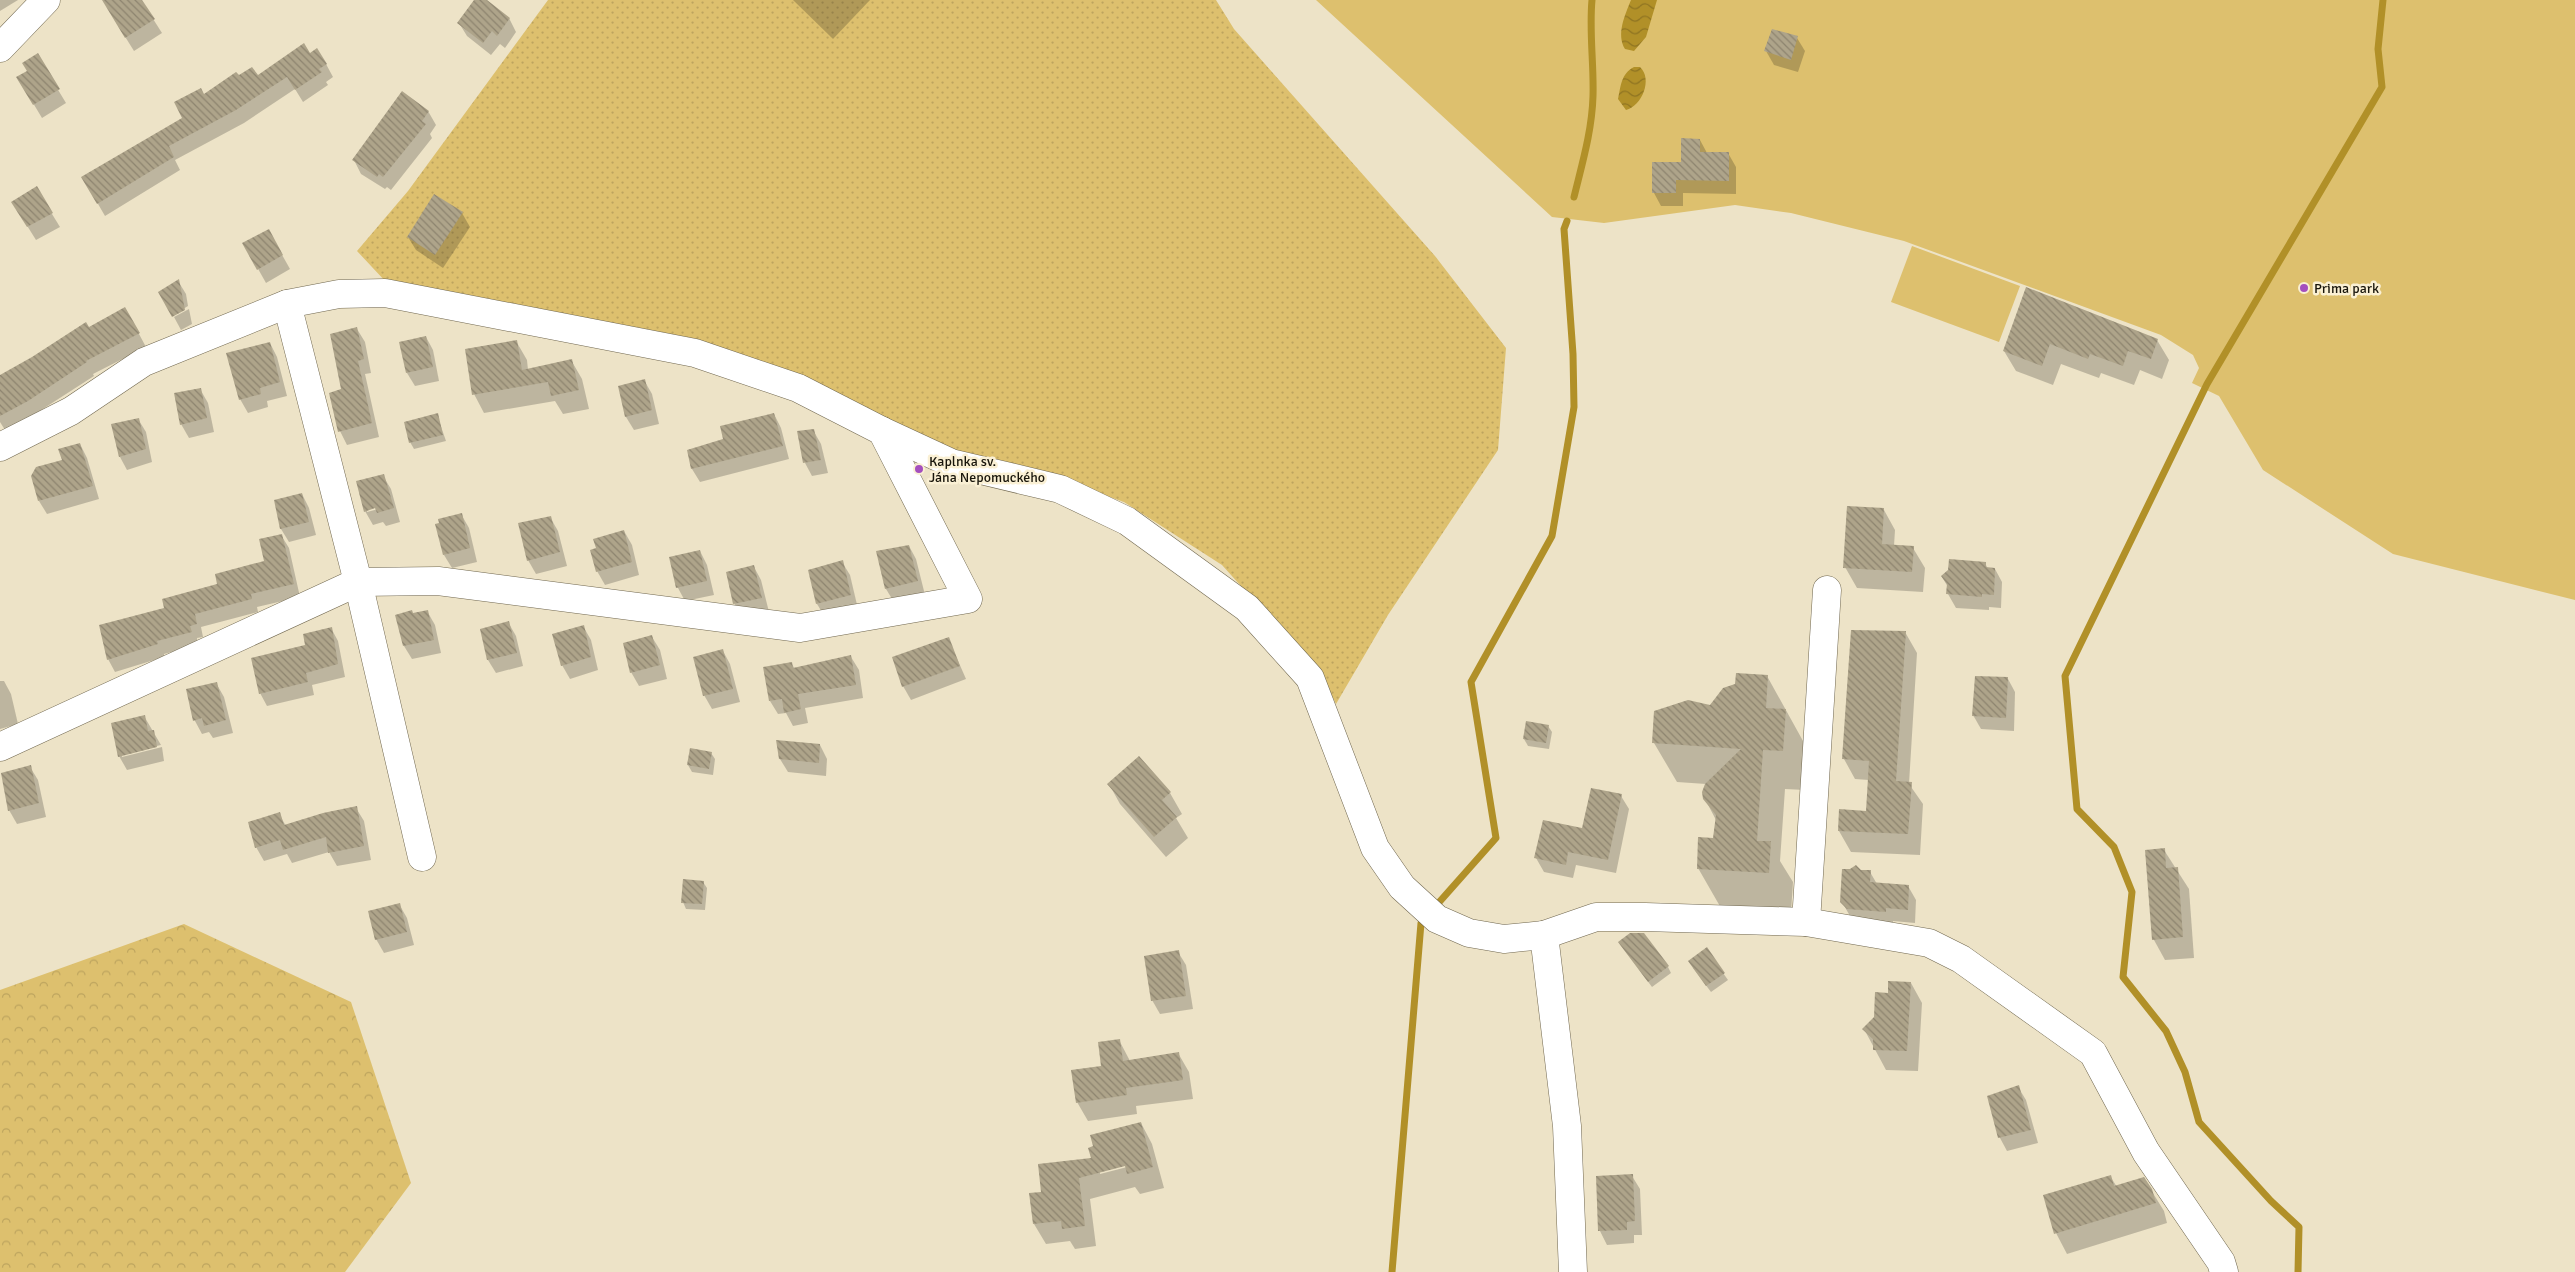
<svg xmlns="http://www.w3.org/2000/svg" width="2575" height="1272" viewBox="0 0 2575 1272" font-family="Signika,sans-serif">
<defs>
<pattern id="forest-crowns" width="20" height="18" patternUnits="userSpaceOnUse" patternTransform="scale(1.25)"><rect width="20" height="18" fill="#ddc06e"/><path d="M2 6a3 3 0 1 1 6 0M12 15a3 3 0 1 1 6 0" fill="none" stroke="#bda45e"/></pattern>
<pattern id="park-dots" width="8" height="8" patternUnits="userSpaceOnUse" patternTransform="scale(1.25)"><rect width="8" height="8" fill="#ddc06e"/><path d="M2 2h.1M6 6h.1" fill="none" stroke="#bda45e" stroke-width="1.8" stroke-linecap="round"/></pattern>
<pattern id="water-waves" width="16" height="10" patternUnits="userSpaceOnUse" patternTransform="scale(1.25)"><rect width="16" height="10" fill="#b19028"/><path d="M0 5q4-4 8 0t8 0" fill="none" stroke="#8f7421"/></pattern>
<pattern id="building-back-hatch" width="6" height="6" patternUnits="userSpaceOnUse" patternTransform="scale(1.25)"><rect width="6" height="6" fill="#aea48a"/><path d="M-1 5l2 2M0 0l6 6M5-1l2 2" fill="none" stroke="#8d846f"/></pattern>
</defs>
<rect width="100%" height="100%" fill="#ede3c7"/>
<g fill="#ddc06e">
<path d="M1316,0h1259v600l-182,-46 -130,-84 -44,-74 -27,-13 7,-15 -6,-13 -32,-20 -257,-94 -113,-28 -56,-8 -131,18 -52,-6z"/>
<path d="M1912,246l108,40 -21,56 -108,-40z"/>
</g>
<path fill="url(#forest-crowns)" d="M184,924l167,78 60,181 -66,89h-345v-282z"/>
<path fill="url(#park-dots)" d="M548,0h668l18,29 201,227 71,92 -8,102 -110,165 -52,89 -14,-28 -100,-111 -98,-63 -43,-15 -131,-35 -42,-18 -63,-38 -147,-55 -312,-59 -29,-31 51,-60z"/>
<g fill="url(#water-waves)">
<path d="M1631,0h26l-11,37 -12,14 -9,-2c-9,-15 0,-34 6,-49z"/>
<path d="M1634,67h6c13,12 2,39 -14,43l-8,-11c3,-14 3,-25 16,-32z"/>
</g>
<g fill="#0003" fill-rule="evenodd">
<path d="M0,0h18l-18,11z"/>
<path d="M116,0h25l21,33 -28,18 -20,-32z"/>
<path d="M476,0h9l24,18 7,14 -11,16 -5,-4 -9,11 -24,-19 -8,-13z"/>
<path d="M793,0h77l-37,39z"/>
<path d="M1797,38l8,13 -7,21 -24,-7 -8,-14z"/>
<path d="M37,55l29,48 -24,15 -24,-40 10,-7z"/>
<path d="M310,55l16,9 7,13 -7,5 2,3 -25,17 -8,-13 -51,34 -69,37 5,10 -75,46 -22,-38 101,-60 20,-22z"/>
<path d="M428,111l8,14 -6,9 2,4 -41,52 -4,-3 -2,2 -24,-15 -7,-14z"/>
<path d="M1700,140l7,13h21l8,14v27l-53,-1v13h-22l-7,-13 28,-30z"/>
<path d="M36,188l24,39 -24,13 -15,-24z"/>
<path d="M462,213l8,14 -27,41 -27,-18 -8,-13z"/>
<path d="M244,244h32l14,25 -24,14z"/>
<path d="M178,281l8,13 2,12 -15,9z"/>
<path d="M2027,289l130,51 12,20 -7,19 -22,-9 -6,15 -33,-12 -2,5 -38,-14 -8,21 -37,-14 -12,-20z"/>
<path d="M125,308l21,39 -53,27 1,2 -59,38 -30,16 -5,-8v-46z"/>
<path d="M189,309l3,15 -11,6 -7,-13z"/>
<path d="M357,329l8,13 6,31 -6,1 14,63 -32,8 -7,-14 3,-41z"/>
<path d="M426,337l7,13 6,31 -24,5 -8,-13 -6,-30z"/>
<path d="M516,341l11,19 1,10 43,-10 11,19 7,30 -26,5 -8,-13 -71,12 -10,-19z"/>
<path d="M270,343l7,14 10,39 -20,5 1,6 -20,6 -8,-14z"/>
<path d="M644,380l8,14 7,30 -25,6 -8,-13z"/>
<path d="M200,389l8,14 6,29 -25,6 -8,-14z"/>
<path d="M774,414l7,14 8,31 -89,23 -8,-13 -4,-18 36,-11z"/>
<path d="M437,415l9,26 -32,8 -4,-7z"/>
<path d="M138,419l8,13 6,30 -25,8 -7,-13z"/>
<path d="M813,430l8,14 7,29 -16,3 -7,-13z"/>
<path d="M80,444l7,14 12,41 -52,15 -8,-13 24,-41z"/>
<path d="M383,476l8,13 9,33 -14,4 -3,-4 -10,3 -8,-14zM381,505l1,3 -15,4v-3z"/>
<path d="M302,494l7,14 7,27 -27,7 -8,-13 -6,-28z"/>
<path d="M1884,510l11,20 -1,16 19,2 12,20 -2,24 -66,-4 -12,-21z"/>
<path d="M461,514l8,14 8,34 -25,6 -8,-13z"/>
<path d="M550,517l8,14 9,35 -31,8 -8,-14z"/>
<path d="M624,531l8,14 7,30 -34,10 -8,-14z"/>
<path d="M281,535l8,13 11,49 -43,10 1,5 -57,15 2,10 -6,1 1,7 -34,9v3l-49,15 -7,-13 58,-50 100,-47z"/>
<path d="M909,546l7,13 9,36 -31,7 -8,-13 -8,-37z"/>
<path d="M700,551l7,14 7,30 -29,6 -7,-13 -8,-30z"/>
<path d="M842,562l8,13 8,34 -33,8 -8,-13 -8,-34z"/>
<path d="M1985,563l3,6h7l7,13 -1,26 -12,-1v3l-33,-2 -8,-14v-7l-6,-10z"/>
<path d="M754,567l7,13 8,32 -27,5 -8,-14z"/>
<path d="M427,611l8,14 6,28 -29,6 -8,-13 8,-32z"/>
<path d="M508,622l8,14 7,30 -27,7 -8,-13z"/>
<path d="M583,626l8,14 7,30 -28,9 -8,-14z"/>
<path d="M331,628l7,13 7,36 -33,8 2,10 -47,11 -7,-13 47,-47z"/>
<path d="M1905,632l12,21 -8,131 14,20 -3,51 -69,-3 -12,-21 1,-20 27,2 2,-33 -14,-1 -11,-20z"/>
<path d="M652,637l8,13 7,29 -28,7 -8,-14z"/>
<path d="M948,638l18,41 -55,21 -8,-14z"/>
<path d="M723,651l7,13 10,38 -28,7 -8,-14z"/>
<path d="M851,657l8,13 4,28 -58,10 3,15 -15,3 -7,-13 -8,1 -8,-13 21,-38 4,6z"/>
<path d="M1767,676l41,74 -3,40 -20,-1 -5,72 13,21 -2,30 -70,-4 -23,-40 16,-29 2,-19 -11,-21 1,-15 -29,-2 -23,-39 57,-37z"/>
<path d="M2008,679l7,13 -1,39 -33,-2 -8,-14z"/>
<path d="M0,681h4l7,13 7,30 -18,5z"/>
<path d="M216,683l8,14 9,36 -20,5 -4,-6 -7,2 -7,-13 -7,-31z"/>
<path d="M144,716l17,29 -39,9v3l40,-10 2,14 -37,9 -8,-14z"/>
<path d="M1527,723l21,3 4,6 -3,17 -21,-3 -4,-7z"/>
<path d="M820,745l7,14 -1,17 -38,-4 -8,-13z"/>
<path d="M711,753l4,6 -2,16 -21,-3 -4,-7z"/>
<path d="M1139,758l31,35 12,21 -6,4 12,20 -22,19 -46,-53 -11,-20z"/>
<path d="M30,767l8,13 8,37 -29,7 -8,-14z"/>
<path d="M1621,796l8,13 -13,64 -40,-8 -3,13 -29,-6 -8,-14 47,-28z"/>
<path d="M356,808l8,13 7,39 -34,6 -8,-14 -37,11 -5,-9 -23,7 -8,-14 23,-33 7,12z"/>
<path d="M2164,850l25,39 5,69 -29,2 -11,-20z"/>
<path d="M1861,871l9,1 7,12 31,2 8,14 -1,23 -22,-2v4l-43,-9 -8,-14z"/>
<path d="M703,882l4,6 -2,22 -19,-1 -3,-7z"/>
<path d="M399,904l8,14 7,27 -30,8 -8,-14z"/>
<path d="M1623,948l45,19 3,6 -19,14z"/>
<path d="M1706,949l22,31 -17,12 -18,-24z"/>
<path d="M1178,952l8,13 7,44 -33,5 -8,-14z"/>
<path d="M1911,983l11,20 -4,68 -32,-1 -22,-41 11,-12 14,-23z"/>
<path d="M1119,1040l11,21 48,-8 11,19 4,27 -57,7 1,8 -49,7 -11,-19z"/>
<path d="M2018,1087l8,13 12,43 -31,8 -7,-13 -12,-41z"/>
<path d="M1141,1123l11,21 12,44 -24,6 -5,-7 -45,12 6,47 -21,3 -5,-8 -24,3 -12,-20 8,-31zM1131,1163v3l-31,8v-3z"/>
<path d="M1632,1176l8,13 2,46h-8v8l-27,2 -7,-14 -2,-54z"/>
<path d="M2110,1176l7,11 34,3 13,21 3,12 -100,31 -11,-21z"/>
</g>
<g fill="none" stroke-linecap="round" stroke-linejoin="round">
<g stroke="#b19028" stroke-width="7">
<path d="M1574,197c8,-33 18,-66 19,-101 1,-32 -4,-64 -1,-96"/>
<path d="M1434,908l62,-70 -25,-156 81,-146 22,-129 -1,-53 -9,-125 3,-8"/>
<path d="M1392,1272l29,-349 6,-7"/>
<path d="M2298,1272l1,-45 -28,-26 -72,-79 -14,-50 -19,-41 -43,-54 9,-85 -18,-45 -37,-38 -12,-133 142,-292 175,-297 -4,-38 5,-49"/>
</g>
</g>
<g fill="url(#building-back-hatch)">
<path d="M102,0h40l13,19 -30,19z"/>
<path d="M474,0h13l23,18 -13,18 -5,-5 -9,12 -26,-20z"/>
<path d="M1772,29l26,7 -7,24 -27,-9z"/>
<path d="M304,43l6,10 7,-5 10,16 -8,5 3,3 -27,18 -8,-13 -51,33 -67,36 5,11 -77,47 -16,-27 101,-59 -8,-16 27,-14 3,6 32,-22 3,3 13,-8 6,8z"/>
<path d="M38,53l22,36 -27,16 -17,-28 11,-6 -5,-8z"/>
<path d="M402,91l27,20 -7,10 4,3 -43,53 -4,-3 -2,3 -25,-17z"/>
<path d="M1681,138l19,1v13h29v29l-53,-1v13h-24v-31h29z"/>
<path d="M37,186l16,27 -26,14 -16,-25z"/>
<path d="M434,194l29,18 -28,43 -28,-18z"/>
<path d="M269,229l14,26 -26,15 -15,-27z"/>
<path d="M179,279l6,31 -13,7 -14,-25z"/>
<path d="M2026,287l132,52 -7,20 -23,-8 -5,15 -33,-12 -2,5 -38,-15 -8,22 -39,-15z"/>
<path d="M125,307l15,26 -54,28 1,1 -59,39 -28,15v-41l32,-18 54,-35 3,5z"/>
<path d="M357,327l7,32 -6,2 14,62 -34,9 -9,-39 12,-4 -11,-55z"/>
<path d="M426,336l7,31 -27,6 -7,-31z"/>
<path d="M517,340l5,30 50,-11 7,31 -28,6 -3,-14 -76,13 -7,-46z"/>
<path d="M270,342l10,40 -20,6 1,6 -22,6 -13,-47z"/>
<path d="M645,379l7,31 -27,7 -7,-31z"/>
<path d="M201,388l6,30 -27,7 -6,-32z"/>
<path d="M438,413l5,22 -34,8 -5,-21z"/>
<path d="M774,413l9,33 -92,23 -4,-19 36,-11 -3,-13z"/>
<path d="M139,418l7,31 -27,8 -8,-33z"/>
<path d="M814,429l7,31 -18,3 -6,-32z"/>
<path d="M80,443l13,43 -55,15 -7,-25 5,-9 26,-7 -4,-11z"/>
<path d="M384,474l10,34 -17,5 -2,-5 -11,4 -8,-31z"/>
<path d="M302,493l7,29 -29,7 -6,-29z"/>
<path d="M1847,506l37,2 -2,36 32,2 -2,26 -69,-4z"/>
<path d="M462,513l8,35 -27,7 -8,-31 4,-1 -1,-4z"/>
<path d="M551,516l9,36 -33,9 -9,-38z"/>
<path d="M624,530l8,32 -36,10 -6,-22 6,-2 -3,-9z"/>
<path d="M282,534l12,50 -43,10 1,5 -57,15 2,10 -7,2 2,6 -35,9 1,3 -51,16 -8,-35 65,-17 -2,-9 55,-15 -2,-10 49,-13 -5,-22z"/>
<path d="M909,545l9,36 -33,8 -9,-38z"/>
<path d="M700,550l7,31 -31,7 -7,-31z"/>
<path d="M1949,559l37,3v5l9,1 -1,27 -12,-1v3l-36,-3 1,-10 -6,-8 7,-6z"/>
<path d="M843,560l8,35 -35,9 -8,-34z"/>
<path d="M754,565l8,33 -29,6 -7,-32z"/>
<path d="M412,610l1,3 15,-3 6,30 -31,6 -8,-31z"/>
<path d="M509,621l8,32 -30,7 -7,-31z"/>
<path d="M584,625l7,32 -30,9 -9,-32z"/>
<path d="M332,627l6,37 -32,9 2,9 -49,12 -8,-36 54,-13 -2,-11z"/>
<path d="M1851,630l55,1 -10,150 16,1 -4,52 -70,-3 1,-22 27,2 3,-50 -27,-2z"/>
<path d="M652,635l8,30 -30,8 -7,-30z"/>
<path d="M949,637l11,29 -58,21 -10,-30z"/>
<path d="M723,649l10,40 -30,7 -10,-39z"/>
<path d="M851,655l5,30 -58,9 3,15 -17,4 -2,-14 -13,2 -6,-34 29,-5 1,6z"/>
<path d="M1736,673l32,2 -2,33 20,1 -3,42 -20,-1 -6,91h14l-2,32 -72,-4 1,-32 15,1 3,-23 -13,-16 -1,-7 3,-8 36,-35 -89,-6 2,-32 34,-11 22,5 13,-17 12,-4z"/>
<path d="M1975,676l33,1 -2,41 -34,-2z"/>
<path d="M217,682l9,38 -22,6 -2,-8 -9,3 -7,-32z"/>
<path d="M145,715l3,16 6,-1 3,17 -39,10 -7,-34z"/>
<path d="M1526,721l23,4 -3,18 -23,-4z"/>
<path d="M776,740l44,4 -1,19 -40,-4z"/>
<path d="M690,748l22,4 -3,17 -22,-4z"/>
<path d="M1139,756l32,36 -9,8 15,17 -23,20 -47,-53z"/>
<path d="M31,765l8,38 -31,8 -7,-38z"/>
<path d="M1591,788l31,6 -14,66 -40,-8 -2,13 -32,-7 9,-38 39,8z"/>
<path d="M357,806l7,40 -36,7 -2,-16 -43,13 -3,-10 -25,8 -7,-26 32,-10 4,13 39,-12z"/>
<path d="M2165,848l1,20 12,-1 5,70 -31,3 -7,-90z"/>
<path d="M1856,865l5,5h10l-1,12 39,3 -1,25 -22,-2v4l-39,-3 -7,-7 2,-33h8z"/>
<path d="M683,879l21,2 -2,23 -21,-1z"/>
<path d="M400,903l7,29 -32,8 -7,-29z"/>
<path d="M1630,933h14l25,33 -21,16 -30,-40z"/>
<path d="M1707,947l18,26 -19,13 -18,-25z"/>
<path d="M1179,950l7,46 -35,5 -7,-45z"/>
<path d="M1888,981l23,1 -4,69 -34,-1v-11l-11,-10 12,-12 1,-25 13,1z"/>
<path d="M1120,1039l3,22 56,-9 4,28 -57,8 1,7 -51,8 -5,-33 30,-4 -3,-24z"/>
<path d="M2019,1085l12,45 -33,8 -11,-42z"/>
<path d="M1141,1122l12,45 -26,7 -2,-8 -46,12 6,48 -23,3 -1,-8 -28,3 -4,-31 12,-1 -3,-28 53,-6 -3,-10 5,-2 -3,-11z"/>
<path d="M1633,1174l2,47 -8,1v8l-29,1 -2,-55z"/>
<path d="M2111,1175l3,11 30,-9 8,12 4,14 -102,31 -11,-39z"/>
</g>
<g fill="none" stroke-linecap="round" stroke-linejoin="round">
<g stroke="#70674f" stroke-width="29">
<g id="minor">
<path d="M0,48l46,-48"/>
<path d="M287,304l71,278 64,275"/>
<path d="M882,431l69,32 109,26 67,32 120,87 63,70 65,170 27,39 35,32 32,14 35,6 40,-4 52,-18h49l161,5 123,21 32,16 132,94 53,99 75,110 3,10"/>
<path d="M0,447l71,-36 73,-49 143,-58 52,-10 46,-1 310,60 103,35 84,43 86,168 -168,29 -362,-47 -80,1 -358,165"/>
<path d="M1806,922l21,-332"/>
<path d="M1544,935l23,191 6,146"/>
</g>
</g>
<use href="#minor" stroke="#fff" stroke-width="28"/>
</g>
<g fill="#a44fbe" stroke="#faf0d4" stroke-width="2">
<circle cx="2304" cy="288" r="5"/>
<circle cx="919" cy="469" r="5"/>
</g>
<g text-anchor="middle" dominant-baseline="central" stroke-width="5" stroke-linejoin="round" paint-order="stroke">
<g font-size="14" fill="#18150b" stroke="#faf0d4" text-anchor="start">
<text x="2314" y="288">Prima park</text>
<text x="929" y="461">Kaplnka sv.<tspan x="929" dy="16">Jána Nepomuckého</tspan></text>
</g>
</g>
</svg>
